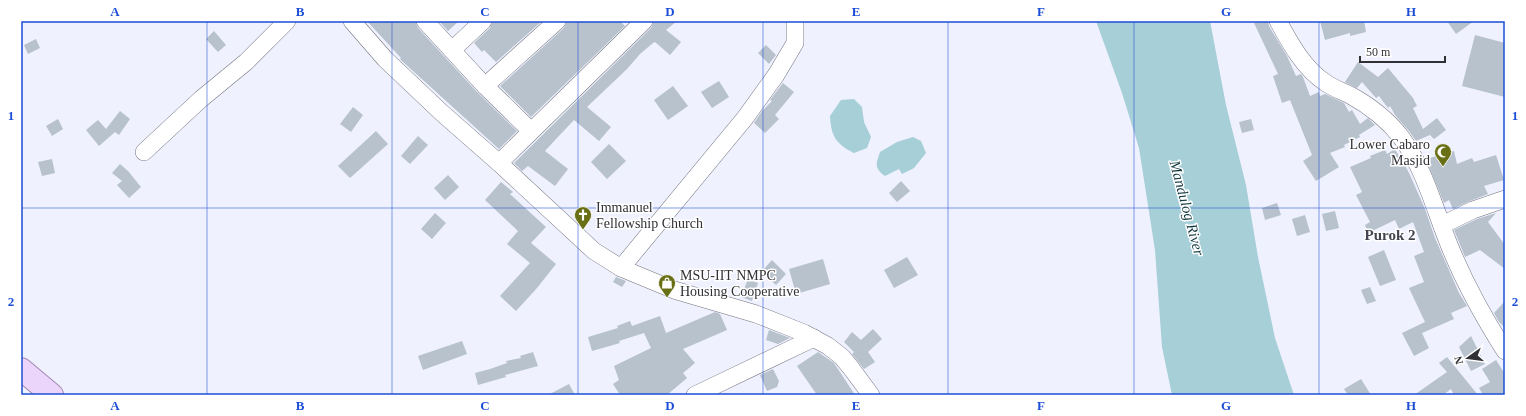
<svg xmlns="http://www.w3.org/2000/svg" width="1526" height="416" viewBox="0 0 1526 416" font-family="Georgia,serif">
<rect width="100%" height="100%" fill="#eff1fe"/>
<g fill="#a6cfd8">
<path d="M1096,21h114l16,84 20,80 12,72 17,81 19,57h-122l-10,-48 -7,-97 -16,-102 -17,-55z"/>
<path d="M854,99l8,8 2,15 7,15 -4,11 -13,5c-18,-9 -23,-17 -24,-37l11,-16z"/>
<path d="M913,137l8,4 5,12 -12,15 -12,6 -3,-5 -14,7c-11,-8 -9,-12 -5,-24l17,-10z"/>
</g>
<g fill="#b7c2cc">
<path d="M367,21h48l3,7 60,65 39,38 -18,18 -97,-88 -2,-2 1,-1z"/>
<path d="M439,21h20l-11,10z"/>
<path d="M493,21h49l-46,41 -12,-12 -2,2 -8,-9 16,-15z"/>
<path d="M567,21h53l5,5 -94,91 -31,-31 64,-58z"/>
<path d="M654,21h23l-11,9 15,12 -11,13 -15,-13 -2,1 -13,11 -13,15 -40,38 24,20 -12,14 -25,-21 -18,19 -11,12 23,18 -13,17 -27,-20 -6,5 -8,-8 137,-135z"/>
<path d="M1260,21h8l1,5 18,30 9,20 5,-2 2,3 7,19 9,-4 1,4 5,-2 19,9 5,9 3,-2 8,14 8,-6 7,7 -16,10 1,2 -16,8 1,2 -15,6 9,14 -23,14 -13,-20 9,-6 -22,-55 -8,3 -9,-27 5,-2 -24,-51z"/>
<path d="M1320,21h44l2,11 -16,4v-3l-25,7z"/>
<path d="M1447,21h27l-18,13z"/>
<path d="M214,31l12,14 -8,7 -12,-13z"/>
<path d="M1475,35l30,8v54l-43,-11z"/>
<path d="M36,39l4,9 -12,6 -4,-9z"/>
<path d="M766,45l10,10 -7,9 -11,-11z"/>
<path d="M1358,62l20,15 10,-9 25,30 4,8 -4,2 10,21 14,-11 9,12 -12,9 -4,-4 -14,6 -7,-10 -14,-16 -5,-9 -2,2 -9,-12 -3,2 -14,-16 -5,6 -12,-6z"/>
<path d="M719,81l10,16 -17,11 -11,-16z"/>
<path d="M783,83l11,9 -19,23 4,4 -14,14 -11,-10 8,-12 10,-10 -2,-1z"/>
<path d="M673,86l15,20 -20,14 -14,-20z"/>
<path d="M353,107l10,8 -12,17 -11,-8z"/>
<path d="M120,111l10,8 -11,16 -4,-3 -16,14 -13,-16 12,-10 8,9z"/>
<path d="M58,119l5,10 -11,7 -6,-10z"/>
<path d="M1251,119l3,11 -12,3 -3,-11z"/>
<path d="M376,131l12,13 -38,34 -12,-12z"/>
<path d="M418,136l10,9 -18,19 -9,-8z"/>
<path d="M609,144l17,17 -19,18 -16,-17z"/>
<path d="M1395,149l8,14 -4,4 6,-2 5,10 15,34 10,29 24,55 8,13 -16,7 3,6 -32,14 7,15 -15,8 -12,-23 23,-11 -16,-34 15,-6 -10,-26 10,-4 -11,-30 -14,7 -4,-9 -27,13 -3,-8 5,-3 -14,-27 6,-3 -12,-25 21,-9 -1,-2 15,-6 2,4z"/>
<path d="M1454,151l3,13 15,-6 2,4 22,-7 8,25 -20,6 4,8 -18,7 -17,8 -4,-9 -5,3 -18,-44z"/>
<path d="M52,159l3,14 -13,3 -4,-14z"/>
<path d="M120,164l8,7 13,16 -12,11 -12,-13 5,-4 -10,-8z"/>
<path d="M448,175l11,12 -14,13 -11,-12z"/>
<path d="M901,181l9,10 -13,11 -8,-9z"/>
<path d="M501,182l12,10 -3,2 36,33 -15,16 25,21 -19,24 -21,23 -16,-15 30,-33 -23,-19 11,-13 -33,-31z"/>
<path d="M1277,203l4,12 -16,5 -3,-12z"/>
<path d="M1335,211l4,17 -13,3 -4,-17z"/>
<path d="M435,213l11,10 -14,16 -11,-10z"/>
<path d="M1496,213l-8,9 17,23v24l-25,-19 -15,7 -11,-27 23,-11z"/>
<path d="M1305,215l5,17 -13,4 -5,-17z"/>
<path d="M1384,250l12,30 -16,6 -12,-29z"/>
<path d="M907,257l11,18 -24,13 -10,-18z"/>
<path d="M823,259l7,25 -34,10 -7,-25z"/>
<path d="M772,260l14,14 -10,11 -15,-13z"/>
<path d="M616,277l10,4 -4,6 -9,-5z"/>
<path d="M748,279l10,4 -6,18 -11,-4z"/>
<path d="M1370,287l6,14 -9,3 -6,-14z"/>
<path d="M1505,301v27l-6,-6 -5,-9z"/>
<path d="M715,312l5,2 7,16 -44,19 12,14 -12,10 4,5 -20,17h-47l-7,-11 6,-4 -5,-14 37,-18 -7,-15 -25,8 1,2 -28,8 -4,-14 30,-9 -1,-2 13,-5 2,5 28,-10 6,17z"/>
<path d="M873,329l9,10 -14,13 7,10 -11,7 -12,-15 2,-2 -10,-10 8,-10 9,8z"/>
<path d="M769,330l21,8 -12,6 -12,-4z"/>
<path d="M1471,336l14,28 -14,7 -12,-24z"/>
<path d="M462,341l5,13 -44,16 -5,-14z"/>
<path d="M533,352l5,14 -33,9 1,2 -28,8 -3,-12 15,-4 17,-6 -1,-2 15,-3 -1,-2z"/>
<path d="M818,352l16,11 21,32h-38l-20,-29z"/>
<path d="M1447,357l31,38h-24l-3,-6 -8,6h-29l33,-23 -8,-9z"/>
<path d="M1496,360l9,14v21h-22l-4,-7 11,-6 -8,-13z"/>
<path d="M773,369l6,12 -2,6 -10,4 -7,-16z"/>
<path d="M1361,379l10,16h-23l-4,-6z"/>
<path d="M569,384l6,11h-27z"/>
</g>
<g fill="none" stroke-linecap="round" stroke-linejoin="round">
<g stroke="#737480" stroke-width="18">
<g id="minor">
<path d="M352,21l33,38 57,54 57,50 95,88 27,17 53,22 82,24 48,19 24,13 14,11 9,11 20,27"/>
<path d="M425,21l60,65 46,45"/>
<path d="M1278,21c12,22 26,48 48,62 7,5 16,8 24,12 20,11 37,24 51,42 24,32 34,74 49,110 15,37 34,71 55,104"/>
<path d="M452,50l31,-29"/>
<path d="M485,86l72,-65"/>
<path d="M144,152l57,-53 45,-37 41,-41"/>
<path d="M499,163l145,-142"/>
<path d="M1442,225l31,-15 32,-11"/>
<path d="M621,268l124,-150 31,-43 19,-32v-22"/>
<path d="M695,395l119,-57"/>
</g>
</g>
<g stroke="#a289b2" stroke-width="24">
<path id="major" d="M21,369l31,26"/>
</g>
<use href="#minor" stroke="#fff" stroke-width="17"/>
<use href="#major" stroke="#ecd5fa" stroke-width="22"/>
</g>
<path fill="none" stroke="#1d4ed8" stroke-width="1" stroke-opacity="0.55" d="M207,21v374M392,21v374M578,21v374M763,21v374M948,21v374M1134,21v374M1319,21v374M21,208h1484"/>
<defs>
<g id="mosque-pin" transform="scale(0.9)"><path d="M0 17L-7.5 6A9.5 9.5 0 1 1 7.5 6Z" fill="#696f15" stroke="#fff"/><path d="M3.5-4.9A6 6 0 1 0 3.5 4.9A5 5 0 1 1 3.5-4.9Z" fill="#fff"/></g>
<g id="church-pin" transform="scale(0.9)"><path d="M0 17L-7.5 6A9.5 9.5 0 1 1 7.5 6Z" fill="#696f15" stroke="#fff"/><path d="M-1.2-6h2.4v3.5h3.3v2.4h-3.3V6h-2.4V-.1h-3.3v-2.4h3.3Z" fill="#fff"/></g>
<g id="shop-pin" transform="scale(0.9)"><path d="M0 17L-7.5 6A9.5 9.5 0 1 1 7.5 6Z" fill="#696f15" stroke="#fff"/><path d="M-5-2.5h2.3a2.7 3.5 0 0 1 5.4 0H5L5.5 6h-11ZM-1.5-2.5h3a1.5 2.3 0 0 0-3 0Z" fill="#fff"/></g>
</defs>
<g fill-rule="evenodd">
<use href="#mosque-pin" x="1443" y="152"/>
<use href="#church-pin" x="583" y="215"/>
<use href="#shop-pin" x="667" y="283"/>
</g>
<g text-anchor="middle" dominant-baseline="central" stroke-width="3" stroke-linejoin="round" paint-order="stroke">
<g font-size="14" fill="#303035" stroke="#fff" text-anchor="start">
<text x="1430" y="144" text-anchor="end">Lower Cabaro<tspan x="1430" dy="16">Masjid</tspan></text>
<text x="596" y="207">Immanuel<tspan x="596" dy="16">Fellowship Church</tspan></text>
<text x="680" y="275">MSU-IIT NMPC<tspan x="680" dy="16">Housing Cooperative</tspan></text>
</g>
<g font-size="15" font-style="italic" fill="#11383f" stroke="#fff">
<text transform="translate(1187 208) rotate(75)">Mandulog River</text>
</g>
<g font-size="15" font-weight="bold" fill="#43444f" stroke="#fff">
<text x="1390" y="235">Purok 2</text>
</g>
</g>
<rect width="1526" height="416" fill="none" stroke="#ffffff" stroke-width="44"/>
<g transform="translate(1468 358) rotate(256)" stroke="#ffffff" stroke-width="3" paint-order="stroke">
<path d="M0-3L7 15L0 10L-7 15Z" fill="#303035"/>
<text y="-6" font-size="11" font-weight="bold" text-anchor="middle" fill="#303035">N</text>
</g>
<path d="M1360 56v6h85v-6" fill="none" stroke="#303035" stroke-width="2"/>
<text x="1366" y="56" font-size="12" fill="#303035" stroke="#ffffff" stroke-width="3" paint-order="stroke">50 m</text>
<rect x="22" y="22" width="1482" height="372" fill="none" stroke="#1d4ed8" stroke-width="1.5"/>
<g font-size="13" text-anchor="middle" font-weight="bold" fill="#1d4ed8">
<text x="115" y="16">A</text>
<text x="300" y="16">B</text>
<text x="485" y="16">C</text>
<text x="670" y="16">D</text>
<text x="856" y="16">E</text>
<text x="1041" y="16">F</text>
<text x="1226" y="16">G</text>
<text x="1411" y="16">H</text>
<text x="11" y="120">1</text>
<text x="1515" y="120">1</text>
<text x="11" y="306">2</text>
<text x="1515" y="306">2</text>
<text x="115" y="410">A</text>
<text x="300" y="410">B</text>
<text x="485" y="410">C</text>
<text x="670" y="410">D</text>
<text x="856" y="410">E</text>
<text x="1041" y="410">F</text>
<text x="1226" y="410">G</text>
<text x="1411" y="410">H</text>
</g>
</svg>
